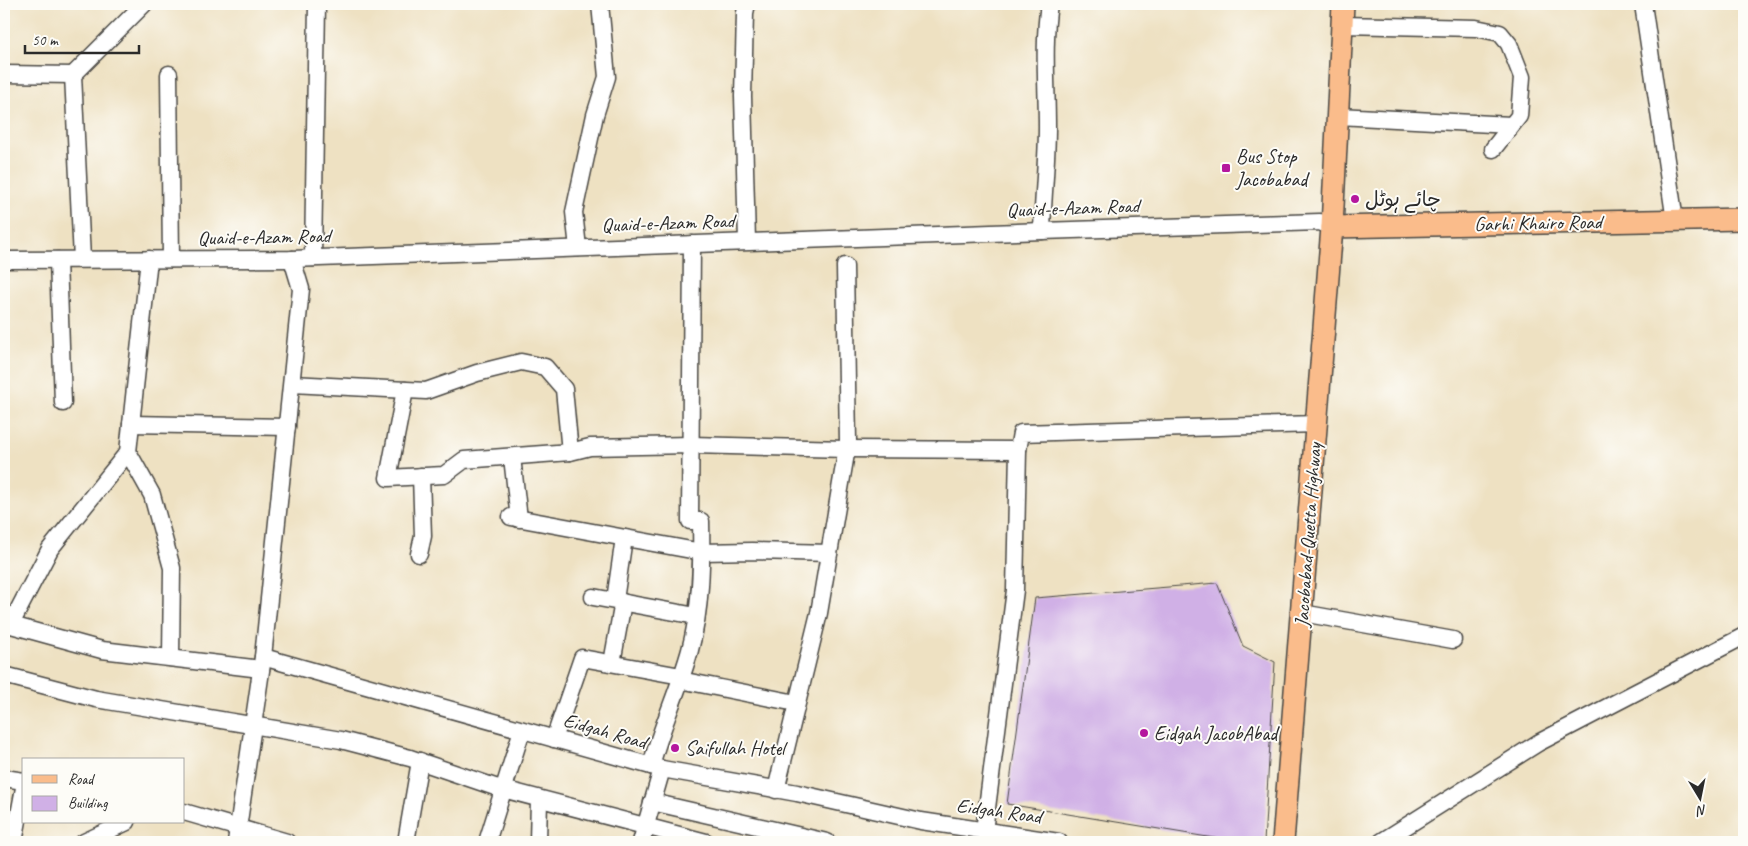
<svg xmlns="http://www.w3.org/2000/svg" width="1748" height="846" viewBox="0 0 1748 846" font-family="Caveat,'Playpen Sans Arabic',sans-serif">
<rect width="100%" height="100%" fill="#fdfcf7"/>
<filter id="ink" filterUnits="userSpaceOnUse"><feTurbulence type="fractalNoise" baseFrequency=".02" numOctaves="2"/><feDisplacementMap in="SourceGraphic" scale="10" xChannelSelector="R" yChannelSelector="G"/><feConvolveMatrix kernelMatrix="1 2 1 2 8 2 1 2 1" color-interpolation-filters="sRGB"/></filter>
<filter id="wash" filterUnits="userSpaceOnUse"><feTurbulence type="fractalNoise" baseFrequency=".0096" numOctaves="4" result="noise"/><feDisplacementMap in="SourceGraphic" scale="20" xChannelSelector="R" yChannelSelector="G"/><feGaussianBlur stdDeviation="1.12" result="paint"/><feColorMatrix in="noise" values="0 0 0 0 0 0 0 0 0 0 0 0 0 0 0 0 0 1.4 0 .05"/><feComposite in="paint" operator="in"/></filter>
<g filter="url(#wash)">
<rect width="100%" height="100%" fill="#eee1c2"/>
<g id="blocks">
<path fill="#d0b0e6" d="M1217,583l26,63 32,16 -11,180h-26l-231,-38 28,-206z"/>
</g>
</g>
<g filter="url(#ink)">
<use href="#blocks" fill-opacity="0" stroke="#484642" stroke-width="1"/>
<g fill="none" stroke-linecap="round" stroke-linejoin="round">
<g stroke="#484642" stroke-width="19">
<g id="minor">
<path d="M1643,4l32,217"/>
<path d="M1342,25l134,3 24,5 9,11 13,33 -3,39 -26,33"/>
<path d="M4,74l69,1"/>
<path d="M169,74l2,185"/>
<path d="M1338,116l173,9"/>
<path d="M1042,231c1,-35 5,-70 5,-104 0,-41 -4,-83 2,-123"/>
<path d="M747,241l-4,-145 2,-83 2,-9"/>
<path d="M578,248l-4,-36 21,-97 12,-38 -7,-73"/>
<path d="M313,258l4,-254"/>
<path d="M82,259l-9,-184 71,-71"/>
<path d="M4,260l288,-1 750,-28 278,-9 12,5"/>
<path d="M58,260l5,143"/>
<path d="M292,384l134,7 51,-18 44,-11 24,5 19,22 6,63"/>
<path d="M405,390l-17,88 56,-3 20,-15 106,-8 20,-5 101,-2 155,4 172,1"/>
<path d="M131,424l156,3"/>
<path d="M128,452l24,43 20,73 -1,90"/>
<path d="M512,457l7,62"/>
<path d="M511,517l191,35 50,-1 77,2"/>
<path d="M419,554l4,-18 -2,-60"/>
<path d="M593,597l103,19"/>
<path d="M615,600l9,-62"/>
<path d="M1302,613l151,27"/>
<path d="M4,623l98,27 159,19"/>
<path d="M11,624l39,-75 78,-97 21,-193"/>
<path d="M263,657l399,112 135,24 124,28 138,21"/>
<path d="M612,663l11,-61"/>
<path d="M4,675l92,24 245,41 69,18 85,29 211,55"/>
<path d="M680,680l116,23"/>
<path d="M554,739l28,-81 99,18"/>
<path d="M651,766c10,-39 28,-76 39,-116 11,-41 12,-86 11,-129h-11l2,-277"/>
<path d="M4,778l20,3"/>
<path d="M776,790l43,-177 29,-171 -3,-176"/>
<path d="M652,802l175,40"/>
<path d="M184,812l103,30"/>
<path d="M984,831l31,-241 3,-140 3,-17 296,-9"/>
<path d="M14,842l10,-54"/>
<path d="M84,842l43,-20"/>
<path d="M236,842l27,-185 38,-368 -9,-30"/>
<path d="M406,842l14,-81"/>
<path d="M487,842l35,-112"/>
<path d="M538,842l1,-43"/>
<path d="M641,842l21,-73"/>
<path d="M1381,842l157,-99 206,-107"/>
</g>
</g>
<g stroke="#484642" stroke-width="24">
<g id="major">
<path d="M1332,227l412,-8"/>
<path d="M1283,842l49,-615 11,-223"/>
</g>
</g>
<use href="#minor" stroke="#fff" stroke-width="16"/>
<use href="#major" stroke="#fabc8b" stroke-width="21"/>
</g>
</g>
<g fill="#b5179e" stroke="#fdfcf7" stroke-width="2">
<rect x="1221" y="163" width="10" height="10" rx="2.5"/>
<circle cx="1355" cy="199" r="5"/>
<circle cx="1144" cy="733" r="5"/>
<circle cx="675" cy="748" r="5"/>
</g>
<g text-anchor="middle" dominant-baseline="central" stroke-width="4" stroke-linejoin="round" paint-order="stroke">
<g font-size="20" fill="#2b2b2b" stroke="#fdfcf7" text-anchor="start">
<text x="1236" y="156">Bus Stop<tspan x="1236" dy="23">Jacobabad</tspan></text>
<text x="1365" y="199">چائے ہوٹل</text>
<text x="1154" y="733">Eidgah JacobAbad</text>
<text x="685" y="748">Saifullah Hotel</text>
</g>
<g font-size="20" fill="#2b2b2b" stroke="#fdfcf7">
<text transform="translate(1073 208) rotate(-2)">Quaid-e-Azam Road</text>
<text transform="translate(668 223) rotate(-2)">Quaid-e-Azam Road</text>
<text transform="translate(1538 223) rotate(-1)">Garhi Khairo Road</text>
<text transform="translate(264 237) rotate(-1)">Quaid-e-Azam Road</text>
<text transform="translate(1308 535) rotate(-86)">Jacobabad-Quetta Highway</text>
<text transform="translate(605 731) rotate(16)">Eidgah Road</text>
<text transform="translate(999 811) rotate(8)">Eidgah Road</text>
</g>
</g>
<rect width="1748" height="846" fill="none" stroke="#fdfcf7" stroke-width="20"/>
<rect x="22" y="758" width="162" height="65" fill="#fdfcf7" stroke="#a9a8a5"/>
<rect x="32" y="775" width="25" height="8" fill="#fabc8b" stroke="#a9a8a5"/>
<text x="68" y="784" font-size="15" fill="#2b2b2b">Road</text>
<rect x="32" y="796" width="25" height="15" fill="#d0b0e6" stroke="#a9a8a5"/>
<text x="68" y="808" font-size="15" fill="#2b2b2b">Building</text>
<g transform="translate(1700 798) rotate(170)" stroke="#fdfcf7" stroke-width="4" paint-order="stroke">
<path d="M0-4L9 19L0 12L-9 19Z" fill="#2b2b2b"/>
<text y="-8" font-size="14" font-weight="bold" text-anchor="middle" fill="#2b2b2b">N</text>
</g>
<path d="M25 45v8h114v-8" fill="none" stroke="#2b2b2b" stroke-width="2.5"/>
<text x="32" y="45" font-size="15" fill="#2b2b2b" stroke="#fdfcf7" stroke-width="4" paint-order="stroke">50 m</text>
</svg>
